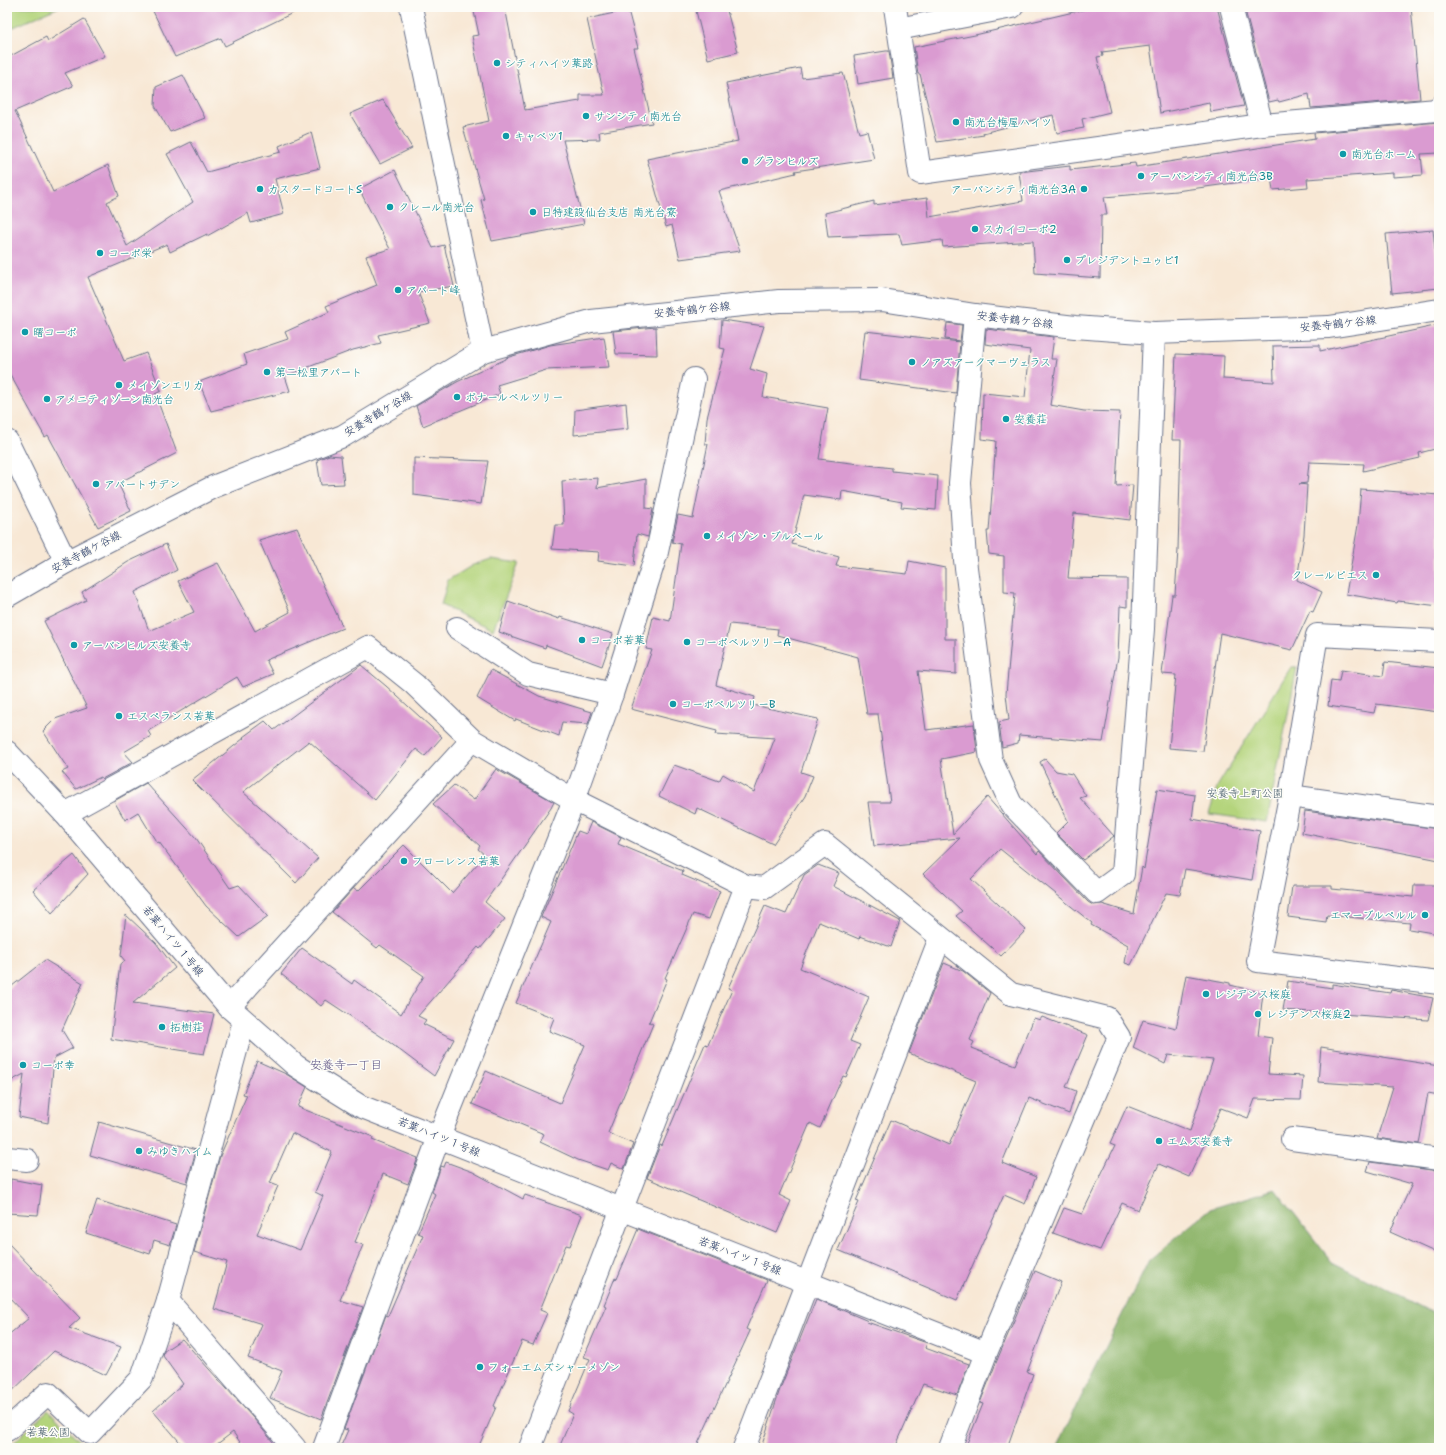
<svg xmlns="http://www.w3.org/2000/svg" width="1446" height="1455" viewBox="0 0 1446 1455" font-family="'Shantell Sans','Klee One',sans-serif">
<rect width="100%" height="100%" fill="#fdfcf7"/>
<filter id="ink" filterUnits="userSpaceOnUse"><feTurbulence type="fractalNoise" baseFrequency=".025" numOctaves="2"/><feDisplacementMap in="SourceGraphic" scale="8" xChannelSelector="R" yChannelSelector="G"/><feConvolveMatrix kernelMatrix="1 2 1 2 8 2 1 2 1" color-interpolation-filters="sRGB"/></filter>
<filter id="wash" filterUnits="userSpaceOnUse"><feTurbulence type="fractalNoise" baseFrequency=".012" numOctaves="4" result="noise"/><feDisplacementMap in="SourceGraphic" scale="16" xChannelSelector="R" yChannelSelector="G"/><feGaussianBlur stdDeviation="0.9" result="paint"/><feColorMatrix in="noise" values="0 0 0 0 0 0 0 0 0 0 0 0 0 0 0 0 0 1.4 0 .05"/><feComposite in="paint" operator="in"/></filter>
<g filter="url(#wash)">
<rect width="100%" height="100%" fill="#f8e8d5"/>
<g fill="#b4d47c" stroke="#68826d">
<path d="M7,7h52l-52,23z"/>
<path d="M491,559l28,4 -26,67 -52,-25 7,-25 25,-15z"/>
<path d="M1291,667h6l-30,155 -58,-8 9,-29z"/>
<path d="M48,1410l36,35v3h-76z"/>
</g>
<path fill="#8fb66c" stroke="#557265" d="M1275,1189l57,73 107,54v132h-383l93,-188 61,-51z"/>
<g id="blocks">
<g fill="#da9bd1" fill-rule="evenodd">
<path d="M151,7h154l-80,39 -4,-8 -46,19z"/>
<path d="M473,7h32l20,103 55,-9v-6h24l-17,-76 41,-9 10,38h-4l18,75 -53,9 1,7 -37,1 21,84 -92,17 -11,-41 3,-1 -21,-72 26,-6 -17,-85 7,-1z"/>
<path d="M713,7h13l12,45 -30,7 -12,-48z"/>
<path d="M1095,7h122l27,99 -33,6 -2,-9 -49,10 -10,-67 -48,6 1,4 -6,1 13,55 -28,7 2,9 -27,5 -4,-18 -70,18 1,2 -47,7 -17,-68h-2l-4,-27 61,-12z"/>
<path d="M1250,7h161l9,92 -109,9 -2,-14 -30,8 -1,-2 -9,2 -24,-92z"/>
<path d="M84,19l21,37 -40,17 8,13 -58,25 38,81 55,-27 11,31 -12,6 20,44 66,-44 -26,-48 24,-12 16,30 74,-20 -2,-6 32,-14 9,36 -45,11 9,35 -33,9 -3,-10 -41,23v-2l-37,18 -3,-8 -79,33 36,84 22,-8 15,38 -6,3 22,59 -59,30 13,28 -33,16 -50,-92 -3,2 -38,-68v-311l39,-21 2,4z"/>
<path d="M886,51h3l4,27 -35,6 -4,-28z"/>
<path d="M800,68l2,10 41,-5 16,60 8,-2 7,28 -79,12 1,2 -77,18 21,60 -60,8 -8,-34 -6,2 -19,-68 91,-18 -12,-58z"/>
<path d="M183,75l22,43 -35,14 -15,-26 1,-19z"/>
<path d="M383,100l29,48 -32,16 -30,-50z"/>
<path d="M1439,122v31l-18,1 2,21 -30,2v-4l-86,6 1,8 -35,3 -2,-12 -95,13 -72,6 3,18h-6l-1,63 -65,-5 -2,-32 -90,6 -1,-7 -40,5 -3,-11 -71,3 -3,-24 49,-12v4l53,-7 2,19 94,-16 -4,-29 51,-6v4l65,-7 1,4 179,-28 -1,-6z"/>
<path d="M395,170l38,78 11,-3 10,41 -36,6 12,31 -52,12 3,8 -28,7 -68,26 5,15 -79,20 -12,-29 48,-18 -3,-10 44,-15 -3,-7 44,-20 -3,-6 51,-21 -11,-29 24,-7 -31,-60z"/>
<path d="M1433,230l6,58 -47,5 -6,-59z"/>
<path d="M722,320l42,6 -14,43 17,5 -4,23 65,11 -9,51 73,9v3l46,5 -2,34 -35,-3 1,-5 -60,-11 -1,9 -37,-5 -12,49 47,13 -3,9 71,8 2,-13 36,7v71h11v35l-38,-3 8,59 48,-6 3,28 -36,7 12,75 34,-37 50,57 2,-3 49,51 5,3 9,-1 32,10 8,-47 2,2 13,-80 38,6 -3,24 68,12 -8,49 -67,-11 -5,26 -14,-2 -35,72 -6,-2 3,-18 -37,-20 1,-2 -92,-74 -29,30 55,51 -25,26 -45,-40 6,-5 -39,-37 37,-36 -86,8 -6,-44h22l-12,-88h-11l-9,-57 -81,-22 1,-6 -48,-5 -14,61 39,12 -2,8 65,14 -17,53 12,4 -8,20 -32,48 -76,-36 -2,6 -36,-18 15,-31 45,16 4,-7 31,18 21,-54 -59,-4 1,-3 -86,-22 21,-59 -6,-1 7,-32 17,4 11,-77 -9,-2 6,-27 15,3 15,-74h-3l2,-26 18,-69 -5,-1z"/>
<path d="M947,323l15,2 -2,16 -15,-2z"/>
<path d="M1439,325v123l-20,5 1,5 -57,13 1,-7 -55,-2 -2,21 -8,1 8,1 -3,50 -7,45 25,12 -9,20 -3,-1 -18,39 -72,-17 -17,118 -34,-3 7,-73 -14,-1 10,-79h3l3,-45 3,-110h-9l4,-86 48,2 -1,23 51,3 -1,-36 47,-1v6z"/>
<path d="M656,327l1,28 -41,-1 -3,-23z"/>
<path d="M986,329l68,8 -3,22h6l-7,46 34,6 36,1 -4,74 17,-1 -3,35 -56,-7 -6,65 59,1v28l-7,-1 -2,51 -15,85 -84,-7 -1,8 -16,4 -3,-25 10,-2 -3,-26 9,-101 -11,-1v-36l-15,-2 -2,-23h2l7,-90 -14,-2 1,-46 42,4 5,-47 -45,-6z"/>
<path d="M865,331l95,11 -4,51 -97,-13z"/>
<path d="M604,337l5,30 -63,3 -49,15 3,9 -77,32 -7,-20 41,-24 49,-23v-1l44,-13z"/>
<path d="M626,403l2,26 -54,6 1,-25z"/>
<path d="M329,455l12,1 3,28 -23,1 -4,-25z"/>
<path d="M414,458l74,3 -7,43 -67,-9z"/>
<path d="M598,478l-1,10 49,-9v29l7,1 -5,28 -11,-3 -3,32 -36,-5 1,-9 -47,-3 3,-24h9l-2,-44z"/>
<path d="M1361,489l78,6v111l-41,-5 -1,2 -51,-9 12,-69z"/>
<path d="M297,528l46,100 -77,32 7,14 -30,13 -6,-10 -89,54 3,5 -27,16 9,10 -31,17 -1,-2 -25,12 -14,-17 6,-3 -25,-38 12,-12 32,-11 -43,-87 42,-21 -4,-8 46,-30 38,-18 11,26 -42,22 14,39 45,-19 -16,-31 40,-18 37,68 35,-19 -31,-72z"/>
<path d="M508,601l51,18 1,-2 53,17 -11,32 -56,-21 -1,3 -46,-16z"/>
<path d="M1385,662l54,6v44l-63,-8 -2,9 -46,-7 3,-26 8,1 2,-11 42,6z"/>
<path d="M361,665l25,21 56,51 -17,19 -9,-7 -41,51 -66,-59 -66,51 75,66 -22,25 -104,-103 52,-42 -1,-1 22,-16 9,9z"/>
<path d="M491,670l48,26 53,16 -4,12 -26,-2 -3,14 -43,-17 -1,2 -38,-23z"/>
<path d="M1045,759l11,12 16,3 14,22 -6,2 34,38 -31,24 -27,-27 12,-12 -28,-59z"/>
<path d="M496,769l58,33 -3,6 -66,94 20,17 -25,30 -2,-2 -60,69 8,4 -3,4 31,15 -20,37 -49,-37 -59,-39 -5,6 -40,-32 21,-26 50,36 2,-4 47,34 23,-38 -44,-31 -3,3 -45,-36 22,-24 4,3 46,-46 48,48 33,-38 -7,-6 2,-3 -47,-42 21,-19 20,15z"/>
<path d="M146,783l50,55 34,50 9,-3 29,31 -29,21 -33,-31 -47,-64 -2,1 -19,-31 -13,8 -11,-19z"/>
<path d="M1305,811l134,18v31l-137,-27z"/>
<path d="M591,822l30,15 -3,7 65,27 -1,4 38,16 -11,28 -16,-5 -28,64 2,1 -18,43 4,2 -45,109 25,11 -9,25 -13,-6 -3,7 -30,-10 -38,-18 4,-8 -72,-30 14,-33 74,32 25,-58 -36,-14 5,-13 -38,-15 35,-81 -10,-5 37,-86 8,3z"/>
<path d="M74,855l14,19 -36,39 -19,-23z"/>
<path d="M818,865l21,8 -6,13 67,35 -9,26 -31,-11 -1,3 -40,-17 -19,46 69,29 -19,44 10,4 -14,32 -3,-1 -23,52 -10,-5 -31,72 12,6 -14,32 -130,-55 13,-33 2,1 43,-102 3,1 24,-55 -4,-2 37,-82 21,8 18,-39z"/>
<path d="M1414,885h25v49l-30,-5 1,-6 -83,-8 -1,7 -38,-5 4,-31h40v3l81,8z"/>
<path d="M126,915l30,28 19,25 -42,35 81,11 -10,40 -93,-15 9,-75 5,-3 -4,-5z"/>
<path d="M45,960l38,23 -21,47 11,18 -19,10 -6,65 -29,-6 5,-43 -17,9v-93z"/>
<path d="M944,963l19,8 27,22 -20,47 4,2 -3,6 44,17 19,-47 6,2 2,-3 46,18 -22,52 10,4 -7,23 -40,-16 -27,65 34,14 -11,27 -21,-9 -47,105 -119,-50 21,-48 -3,-1 35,-81 58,25 27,-64 -67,-28z"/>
<path d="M1186,975l44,8v2l33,8 -5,43 14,2 -4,36 35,2 -2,24 -46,-1 -7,19 -27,-10 -32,69 -30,-13 -21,46 -16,-7 -22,47 -47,-17 11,-25 18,6 33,-68 -5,-2 17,-38 63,25 23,-71 -45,-5 -3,9 -32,-16 10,-28 33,9z"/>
<path d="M1288,981l44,7v-4l58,9 1,-3 42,8 -5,22 -145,-10z"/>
<path d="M1321,1047l118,19v29l-11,-2 -9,51 -42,-6 16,-51 -75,-5z"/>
<path d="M257,1061l29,13 21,13 -9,20 75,30 -1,3 46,18 -10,26 -25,-10 -28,68 8,3 -23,55 23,7 -42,112 -51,-21 12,-27 -34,-13 14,-34 -48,-15 13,-47 -33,-10 26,-96 27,-61 -4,-1zM292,1133l40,19 -17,40 8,4 -23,54 -43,-16 21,-48 -8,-3z"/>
<path d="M99,1122l97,28 -9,33 -97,-28z"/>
<path d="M446,1162l27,10 50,27 2,-4 57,20 -12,31 -4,-1 -26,65 7,3 -14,32 -11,-4 -28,65 2,1 -18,41h-138l8,-18 -4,-1 42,-114 2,1 35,-81 -5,-2 17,-39 -3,-2 9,-26 3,1z"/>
<path d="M1370,1162l69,9v83l-49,-22 22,-48 -45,-13z"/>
<path d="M11,1179l31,6 -4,30 -31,-2z"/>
<path d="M97,1200l79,25 -6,20 -16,-5 -4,14 -64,-21z"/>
<path d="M638,1229l129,51 -21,49 4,2 -54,117h-137l14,-34 -5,-3 22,-52 -6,-2 22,-51 -2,-1 11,-27 2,1z"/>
<path d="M7,1242l73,76 -11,10 52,19 -15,28 -52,-24 -47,45v-60l22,-18 -22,-23z"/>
<path d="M1035,1271l26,11 -34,90 6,2 -26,74h-42l18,-44 -3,-1 18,-45z"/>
<path d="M816,1299l52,22 -1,1 60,21 -2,5 44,16 -12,31 -34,-11 -28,64h-134l19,-59z"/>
<path d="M182,1339l72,80 24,29h-34l-11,-16 -21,16h-27l-32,-37 30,-27 -20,-28 1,-5z"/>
</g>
</g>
</g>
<g filter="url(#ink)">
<use href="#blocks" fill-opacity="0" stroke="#687088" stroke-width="1"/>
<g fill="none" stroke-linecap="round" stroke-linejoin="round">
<g stroke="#687088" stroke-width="24">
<g id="minor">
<path d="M411,7l72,344"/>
<path d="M895,7l25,166 342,-48 175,-15 2,-3"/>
<path d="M1231,7l31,118"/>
<path d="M898,29l114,-22"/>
<path d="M975,315l-15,168 5,77 26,200 20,44 86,89 26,-19 20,-245 11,-296"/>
<path d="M7,441l59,121"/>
<path d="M7,596l59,-34 147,-75 130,-51 140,-85 108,-30 188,-20 103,-1 93,15 100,12 79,6 175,-6 110,-17"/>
<path d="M457,628l71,46 84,20"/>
<path d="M1439,641l-122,-6 -27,161 -32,165 181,22"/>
<path d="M7,752l58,62 164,193 67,59 64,40 626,247"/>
<path d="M1290,796l149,21"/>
<path d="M65,814l303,-167 46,37 58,56 102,60 172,86 -216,562"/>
<path d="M746,886l18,2 61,-44 186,150 96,24 12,19 -133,316 -36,95"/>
<path d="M229,1007l243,-267"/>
<path d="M1292,1139l147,20"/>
<path d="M7,1158l20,2"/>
<path d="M168,1301l127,147"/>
<path d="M7,1430l41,-37 42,40 52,-55 26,-77 76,-280"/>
<path d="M324,1448l115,-311 135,-337 38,-106 45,-142 37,-173"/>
<path d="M744,1448l196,-510"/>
</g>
</g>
<use href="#minor" stroke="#fff" stroke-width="22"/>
</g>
</g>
<g fill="#0f9aa8" stroke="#fdfcf7" stroke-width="1.5">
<circle cx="497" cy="63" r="4"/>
<circle cx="586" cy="116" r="4"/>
<circle cx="956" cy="122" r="4"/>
<circle cx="506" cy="136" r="4"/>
<circle cx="1343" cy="154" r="4"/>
<circle cx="745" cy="161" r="4"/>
<circle cx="1141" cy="176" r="4"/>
<circle cx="260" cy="189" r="4"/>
<circle cx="1084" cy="189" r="4"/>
<circle cx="390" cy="207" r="4"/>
<circle cx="533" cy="212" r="4"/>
<circle cx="975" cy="229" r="4"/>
<circle cx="100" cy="253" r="4"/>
<circle cx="1067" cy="260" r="4"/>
<circle cx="398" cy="290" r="4"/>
<circle cx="25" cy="332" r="4"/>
<circle cx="912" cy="362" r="4"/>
<circle cx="267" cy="372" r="4"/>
<circle cx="119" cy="385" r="4"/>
<circle cx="457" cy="397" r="4"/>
<circle cx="47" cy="399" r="4"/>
<circle cx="1006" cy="419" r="4"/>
<circle cx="96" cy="484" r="4"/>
<circle cx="707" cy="536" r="4"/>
<circle cx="1376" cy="575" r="4"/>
<circle cx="582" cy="640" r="4"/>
<circle cx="687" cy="642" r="4"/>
<circle cx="74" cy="645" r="4"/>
<circle cx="673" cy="704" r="4"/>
<circle cx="119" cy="716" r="4"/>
<circle cx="404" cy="861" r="4"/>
<circle cx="1425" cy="915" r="4"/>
<circle cx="1206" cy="994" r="4"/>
<circle cx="1258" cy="1014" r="4"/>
<circle cx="162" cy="1027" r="4"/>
<circle cx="23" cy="1065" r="4"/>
<circle cx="1159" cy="1141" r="4"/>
<circle cx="139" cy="1151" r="4"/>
<circle cx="480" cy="1367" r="4"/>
</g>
<g text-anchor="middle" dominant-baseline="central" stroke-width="3" stroke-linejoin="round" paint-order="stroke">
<g font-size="11" fill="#0d838f" stroke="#fdfcf7" text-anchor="start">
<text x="505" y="63">シティハイツ葉路</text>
<text x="594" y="116">サンシティ南光台</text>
<text x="964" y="122">南光台梅屋ハイツ</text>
<text x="514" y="136">キャベツ1</text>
<text x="1351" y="154">南光台ホーム</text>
<text x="753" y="161">グランヒルズ</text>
<text x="1149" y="176">アーバンシティ南光台3B</text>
<text x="268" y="189">カスタードコートS</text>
<text x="1076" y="189" text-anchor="end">アーバンシティ南光台3A</text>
<text x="398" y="207">クレール南光台</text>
<text x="541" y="212">日特建設仙台支店 南光台寮</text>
<text x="983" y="229">スカイコーポ2</text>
<text x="108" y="253">コーポ栄</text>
<text x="1075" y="260">プレジデントユゥビ1</text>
<text x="406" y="290">アパート峰</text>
<text x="33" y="332">曙コーポ</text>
<text x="920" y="362">ノアズアークマーヴェラス</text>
<text x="275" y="372">第二松里アパート</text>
<text x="127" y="385">メイゾンエリカ</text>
<text x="465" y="397">ボナールベルツリー</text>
<text x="55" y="399">アメニティゾーン南光台</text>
<text x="1014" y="419">安養荘</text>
<text x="104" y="484">アパートサデン</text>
<text x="715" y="536">メイゾン・ブルベール</text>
<text x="1368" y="575" text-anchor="end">クレールピエス</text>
<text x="590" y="640">コーポ若葉</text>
<text x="695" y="642">コーポベルツリーA</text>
<text x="82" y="645">アーバンヒルズ安養寺</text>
<text x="681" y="704">コーポベルツリーB</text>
<text x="127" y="716">エスペランス若葉</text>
<text x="412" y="861">フローレンス若葉</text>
<text x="1417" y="915" text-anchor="end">エマーブルペルル</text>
<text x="1214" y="994">レジデンス桜庭</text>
<text x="1266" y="1014">レジデンス桜庭2</text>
<text x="170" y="1027">拓樹荘</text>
<text x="31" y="1065">コーポ幸</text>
<text x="1167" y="1141">エムズ安養寺</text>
<text x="147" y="1151">みゆきハイム</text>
<text x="488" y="1367">フォーエムズシャーメゾン</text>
</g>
<g font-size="11" fill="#1b2f5e" stroke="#fdfcf7">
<text transform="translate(692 310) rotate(-6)">安養寺鶴ケ谷線</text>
<text transform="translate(1015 320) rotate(7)">安養寺鶴ケ谷線</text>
<text transform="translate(1338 324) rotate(-6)">安養寺鶴ケ谷線</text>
<text transform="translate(378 414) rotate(-31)">安養寺鶴ケ谷線</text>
<text transform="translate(86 552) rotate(-28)">安養寺鶴ケ谷線</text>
<text transform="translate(173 941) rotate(50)">若葉ハイツ１号線</text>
<text transform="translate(439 1137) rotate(22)">若葉ハイツ１号線</text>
<text transform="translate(740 1256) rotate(21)">若葉ハイツ１号線</text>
</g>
<g font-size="11" fill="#415866" stroke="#fdfcf7">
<text x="1245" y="793">安養寺上町公園</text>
<text x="48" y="1432">若葉公園</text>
</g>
<g font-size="12" fill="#5e5586" stroke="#fdfcf7">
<text x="346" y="1065">安養寺一丁目</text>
</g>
</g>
<rect width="1446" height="1455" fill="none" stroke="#fdfcf7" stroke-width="24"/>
</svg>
